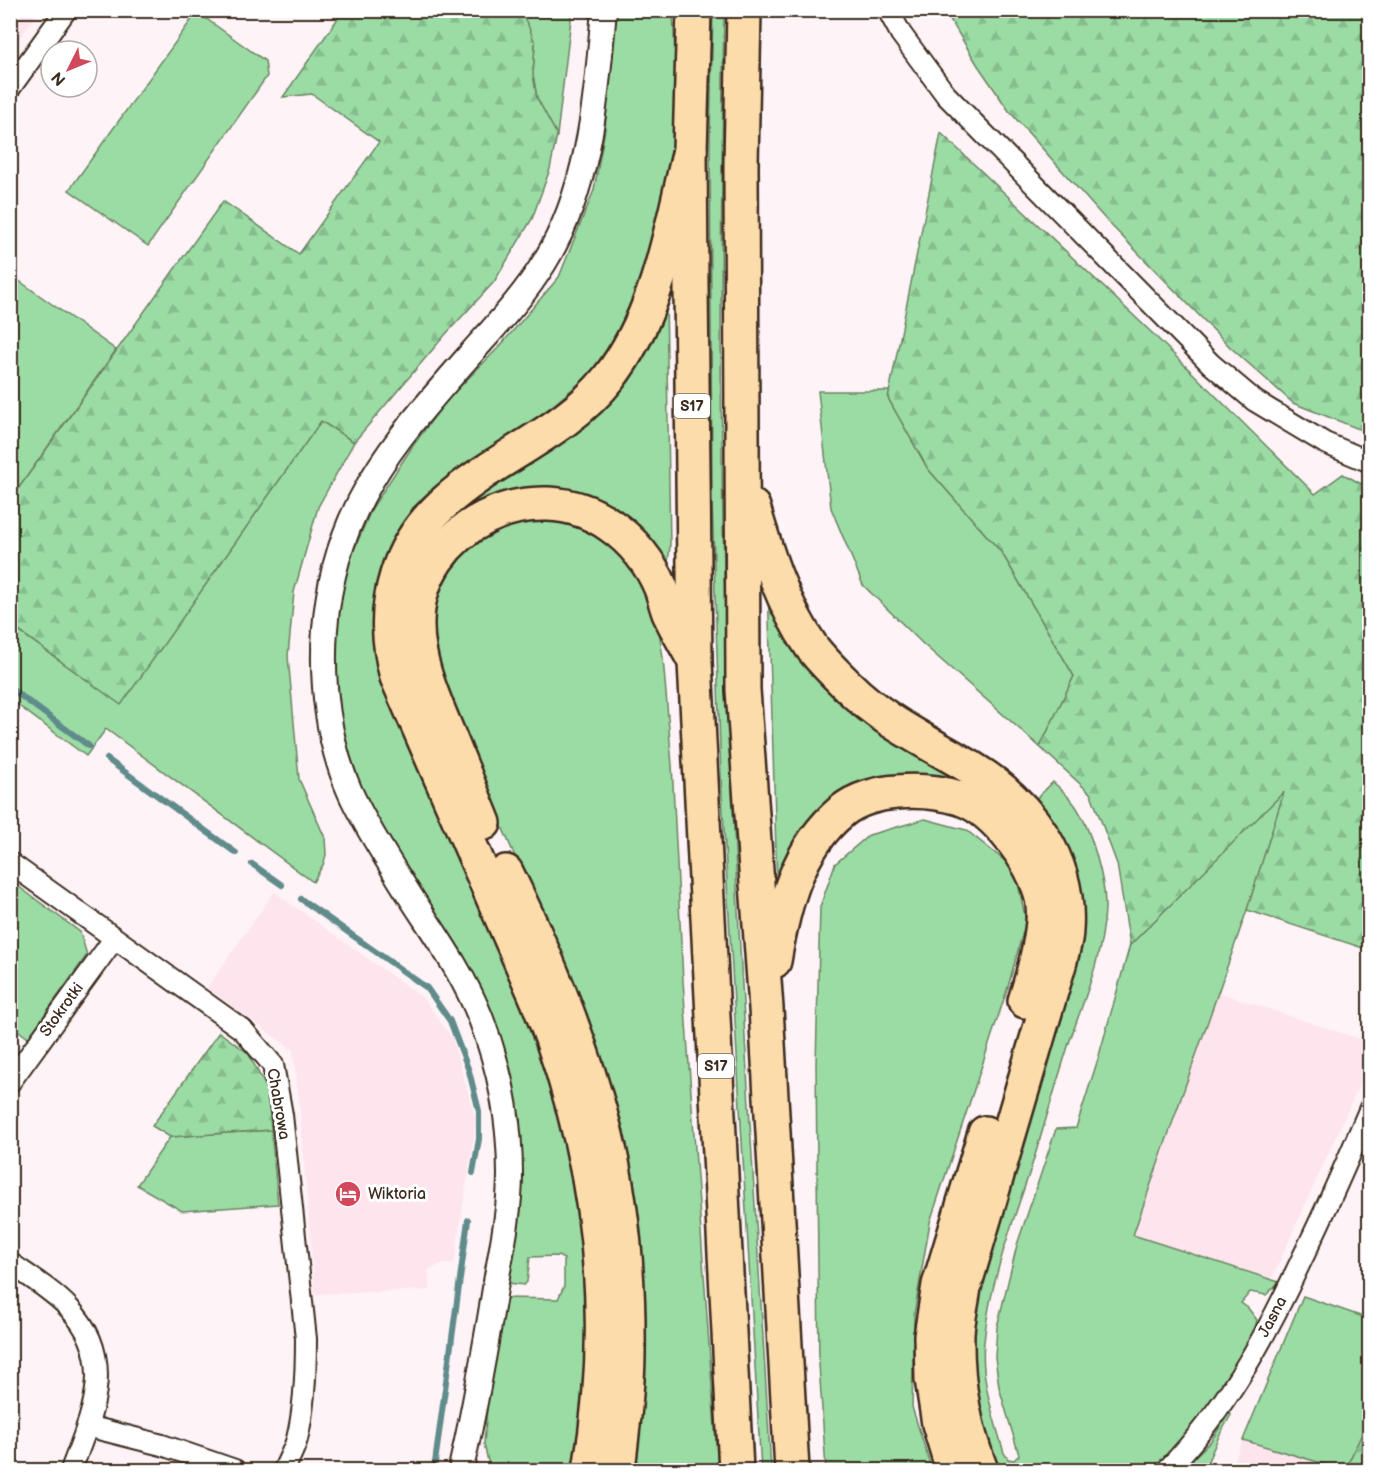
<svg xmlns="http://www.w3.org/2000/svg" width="1380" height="1481" viewBox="0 0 1380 1481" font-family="'Balsamiq Sans',sans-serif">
<defs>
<pattern id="forest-firs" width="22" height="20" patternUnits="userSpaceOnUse" patternTransform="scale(1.5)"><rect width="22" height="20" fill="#9bdca5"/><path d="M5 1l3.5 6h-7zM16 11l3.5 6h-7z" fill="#86bd8e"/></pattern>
</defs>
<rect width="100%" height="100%" fill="#fef3f7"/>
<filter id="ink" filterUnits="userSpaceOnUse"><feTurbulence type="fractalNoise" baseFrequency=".0167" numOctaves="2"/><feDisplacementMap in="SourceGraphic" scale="12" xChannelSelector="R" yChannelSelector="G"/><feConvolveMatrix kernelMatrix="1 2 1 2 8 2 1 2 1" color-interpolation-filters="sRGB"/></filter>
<g filter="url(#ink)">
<g fill="#fde4ed">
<path d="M11,10l28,1 -28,39 -1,-39z"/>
<path d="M274,892l149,106 29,40 24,83 -22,143h-13l-13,6 2,20 -115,4 -16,-195 -6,-49 -86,-62z"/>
<path d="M1217,992l152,50v21l-97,215 -139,-43z"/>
<path d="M1243,1440l84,26v4h-97z"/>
</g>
<g fill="#9bdca5" stroke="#6b8362" stroke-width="1.5">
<path d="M520,11h52l-15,124 -20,-37 -4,-23 2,-32z"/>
<path d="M615,11h58l6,134 -42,151 -33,66 -47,40 -49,38 -53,40 -42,27 -24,40 -14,54 178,475 36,183 -8,211h-91l-6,-26 5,-60 17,-86 52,1 6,-13v-27l-6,-3 -28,1 -3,25 -3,3 -16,-2 14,-93 -2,-68 -22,-91 -108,-188 -30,-60 -15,-43 -7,-41 -3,-62 10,-66 27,-63 40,-61 34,-46 54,-55 59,-69 35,-87 11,-61z"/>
<path d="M713,11h11c-3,198 -5,396 1,594 9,289 29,577 46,865h-10l-40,-692 -9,-278 -2,-364z"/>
<path d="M197,12l68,49 2,15 -119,170 -79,-56z"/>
<path d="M11,275l105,75 -105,149z"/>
<path d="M666,297l4,250 -3,23 -97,-77 -146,69 14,170 118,269 52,233 -176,-498 -11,-189 65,-62z"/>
<path d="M818,391h72l-2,7 40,71 74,84 72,123 -34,71 -117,-103 -60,-59 -32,-77z"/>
<path d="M321,421l33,21 -36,65 -24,85 -6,64 11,123 26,59 1,17 -3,10 -10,17 -207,-153 -20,27 -75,-56 -1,-75 111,79z"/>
<path d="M543,515l55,17 29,27 18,24 11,27 7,48 9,107 11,216 35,489h-89l-60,-490 -124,-284 -15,-72 13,-51 45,-44z"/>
<path d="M768,585l22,45 203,169 -94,-20 -122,106z"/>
<path d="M1053,782c8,7 16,15 22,23 16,23 31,77 30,104 -2,46 -20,88 -35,131 -14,44 -26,87 -40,131 -18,53 -41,114 -46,171 -4,37 10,76 20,111l4,6 6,1 5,-5 -20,-68 -4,-30 2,-30 20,-82 39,-116 20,-1 22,-69 32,-114 155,-155 -38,120 -114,325 146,47 -13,13 -16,-3 -9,11 7,5 9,12c-12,52 -66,114 -104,150h-159l-20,-72 -1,-91 100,-349 -41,-155z"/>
<path d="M925,819l41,11 49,39 11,52 -18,66 -78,235 -16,93 -2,92 20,63h-106l-7,-106 -3,-300 4,-157 15,-43 34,-29z"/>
<path d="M11,881l69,51 7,23 -59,83 -17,-13z"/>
<path d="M271,1130l7,74 -96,7 -45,-26 33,-48z"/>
<path d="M1303,1296l66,23v100l-24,51 -102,-30z"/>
<path d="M1230,1412l1,3 -12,21 -15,34h-23l29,-28z"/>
</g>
<g fill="url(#forest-firs)" stroke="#6b8362" stroke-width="1.5">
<path d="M343,11h177l8,14 7,18 -2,32 4,23 20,37 -7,34 -18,50 -38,63 -49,53 -91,107 -33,-21 -200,284 -110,-80v-126l212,-298 76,53 80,-112 -67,-48 -29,3z"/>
<path d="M945,11h424v422l-76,-30 -63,-56 -124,-127 -97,-109 -32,-47z"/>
<path d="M941,133l209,198 165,163 28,-20 26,14v462l-122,-40 37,-118 -154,153 -13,-81 -26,-70 -51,-47 34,-71 -72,-123 -74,-84 -40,-71z"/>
<path d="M219,1032l29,21 20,38 3,39 -101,7 -18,-11z"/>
<path d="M1369,1419v51h-24z"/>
</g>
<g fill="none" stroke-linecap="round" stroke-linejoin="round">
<g stroke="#618b8b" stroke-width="6">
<path d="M10,688l79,58"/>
<path d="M107,759l129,94"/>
<path d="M252,864l30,21"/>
<path d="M301,899l126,89 23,33 19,50 10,40v28l-6,34"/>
<path d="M434,1470l34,-250"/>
</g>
<g stroke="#3b2a1e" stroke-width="24">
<g id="minor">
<path d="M888,10l13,24 45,61 265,269 44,37 70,42 45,19"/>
<path d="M10,88l56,-78"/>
<path d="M10,863l233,167 30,35 9,50 24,224c0,33 -1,68 -9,100 -3,11 -9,21 -13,31"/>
<path d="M10,1082l104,-143"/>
<path d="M10,1263c20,14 43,28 59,45 49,51 23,106 2,162"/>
<path d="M87,1426l75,19 73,25"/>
<path d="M1167,1470c59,-61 97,-130 133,-207 25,-51 48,-103 70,-155"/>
</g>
</g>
<g stroke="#3b2a1e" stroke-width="28">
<path id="tertiary" d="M463,1470l-1,-6c14,-62 25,-125 35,-188 6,-33 13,-68 13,-102 0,-53 -10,-106 -29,-155 -20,-52 -55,-96 -84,-144 -16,-26 -34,-54 -47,-83 -22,-49 -29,-109 -25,-163 9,-124 72,-191 150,-280 25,-28 50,-55 69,-86 47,-76 52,-166 60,-253"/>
</g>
<g stroke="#3b2a1e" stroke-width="38">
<g id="motorway">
<path d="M694,10l-4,140 1,137 4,375 41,808"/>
<path d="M744,10l-3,154 2,526 23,318 26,462"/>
<path d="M753,507c14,48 30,98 58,139 10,14 25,28 37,40 36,36 82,57 125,83 57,35 98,91 93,161 0,10 -4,21 -6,31l-96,326c-2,15 -6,31 -7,46 -1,47 7,94 24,137"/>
<path d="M484,823c-12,-30 -24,-59 -36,-89 -15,-36 -32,-73 -31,-112 1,-95 117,-151 193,-97 22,15 41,38 51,63 3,8 5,17 8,25 7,15 16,30 24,45"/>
<path d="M506,872c41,84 76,169 99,259 18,72 24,148 23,222 0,39 -6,79 -10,117"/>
<path d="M774,961c9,-54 23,-113 68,-150 15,-12 37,-18 55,-19 22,-2 42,0 63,6 36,12 74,65 82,100 6,25 -9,78 -17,103"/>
<path d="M590,1470c28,-161 8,-317 -52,-469l-141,-324c-9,-35 -11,-67 0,-102 30,-101 151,-120 211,-196 51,-65 63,-151 82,-229"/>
<path d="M953,1470l-14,-46 -7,-45 -1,-43 8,-51 46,-152"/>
</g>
</g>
<use href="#minor" stroke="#fff" stroke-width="20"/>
<use href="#tertiary" stroke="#fff" stroke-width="24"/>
<use href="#motorway" stroke="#fddcac" stroke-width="33"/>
</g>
</g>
<defs>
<g id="hotel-disc" transform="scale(1.35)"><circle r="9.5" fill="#d1495b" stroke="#fff"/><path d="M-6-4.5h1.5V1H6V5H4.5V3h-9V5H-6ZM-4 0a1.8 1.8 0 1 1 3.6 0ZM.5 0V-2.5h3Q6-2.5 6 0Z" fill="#fff"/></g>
</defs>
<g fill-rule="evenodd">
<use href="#hotel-disc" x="348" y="1194"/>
</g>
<g text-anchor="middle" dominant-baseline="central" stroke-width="6" stroke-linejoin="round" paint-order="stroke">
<g fill="#fff" stroke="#766a62" stroke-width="1.5">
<rect x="674" y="394" width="36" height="24" rx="4.5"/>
<rect x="698" y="1054" width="36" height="24" rx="4.5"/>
</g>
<g font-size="15" font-weight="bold" fill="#3b2a1e">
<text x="692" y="406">S17</text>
<text x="716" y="1066">S17</text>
</g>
<g font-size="16" fill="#3b2a1e" stroke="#fff">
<text transform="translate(62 1010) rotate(-54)">Stokrotki</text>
<text transform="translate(278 1104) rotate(80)">Chabrowa</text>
<text transform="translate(1273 1317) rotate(-62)">Jasna</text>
</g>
<g font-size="16" fill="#3b2a1e" stroke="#fff" text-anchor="start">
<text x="368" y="1194">Wiktoria</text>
</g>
</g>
<rect width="1380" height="1481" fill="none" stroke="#fff" stroke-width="36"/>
<rect x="18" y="18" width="1344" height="1445" fill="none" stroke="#3b2a1e" stroke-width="2" filter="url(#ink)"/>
<g transform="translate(69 69) rotate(227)"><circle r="28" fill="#ffffff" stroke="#b1aaa5" stroke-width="1.5"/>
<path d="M0-4.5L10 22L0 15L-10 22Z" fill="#d1495b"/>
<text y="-9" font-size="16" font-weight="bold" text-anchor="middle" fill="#3b2a1e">N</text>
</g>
</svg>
